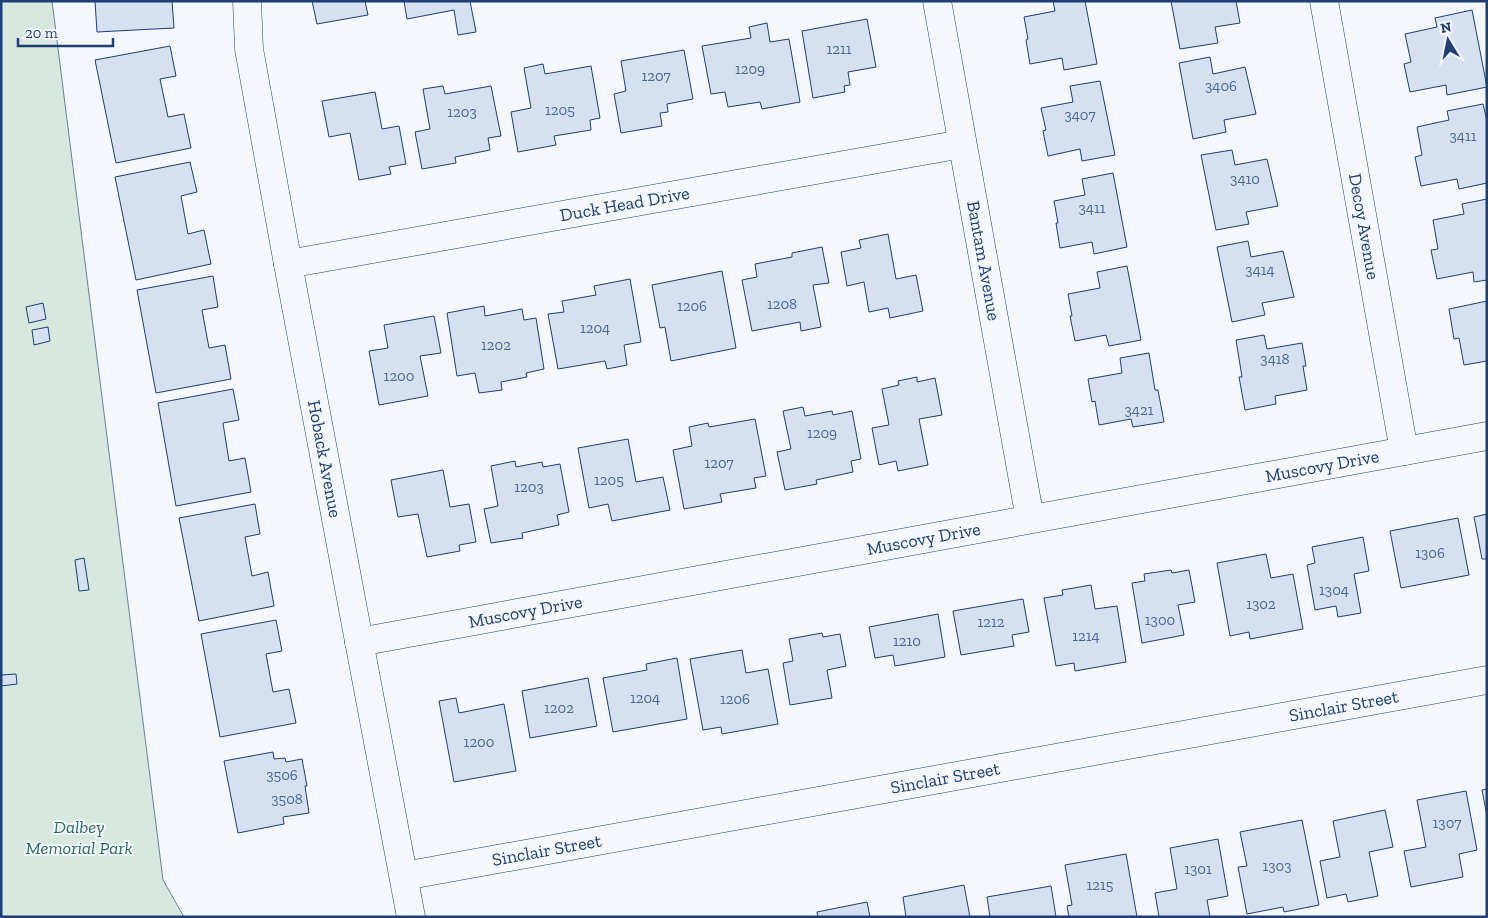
<svg xmlns="http://www.w3.org/2000/svg" width="1488" height="918" viewBox="0 0 1488 918" font-family="'Zilla Slab',serif">
<rect width="100%" height="100%" fill="#f4f7fb"/>
<path fill="#d7e8df" stroke="#687fa3" d="M1,1h51l111,879 21,37h-183z"/>
<g fill="#d5e0f0" stroke="#1d3f73">
<path d="M95,1h77l2,27 -77,4z"/>
<path d="M312,1h53l3,14 -51,9z"/>
<path d="M404,1h66l6,31 -18,3 -4,-25 -47,9z"/>
<path d="M1053,1h32l12,63 -33,6 -2,-12 -32,6 -4,-24 2,-1 -4,-22 31,-6z"/>
<path d="M1171,1h65l4,22 -25,4 3,16 -38,6z"/>
<path d="M1472,10l15,77 -40,8 -1,-10 -36,7 -6,-28 7,-2 -6,-28 32,-7 -2,-9z"/>
<path d="M867,19l9,48 -28,5 2,13 -6,1 1,6 -32,6 -11,-67z"/>
<path d="M767,23l3,19 19,-3 11,63 -38,7 -2,-7 -32,5 -3,-15 -14,2 -9,-48 49,-8 -2,-11z"/>
<path d="M170,46l6,30 -16,3 8,38 16,-3 7,34 -75,15 -21,-103z"/>
<path d="M684,50l9,49 -26,5 1,8 -8,1 2,13 -41,7 -7,-39 12,-3 -5,-30z"/>
<path d="M1210,57l3,17 32,-7 11,47 -32,6 2,12 -33,7 -14,-76z"/>
<path d="M543,64l2,10 46,-8 9,52 -10,2 1,10 -37,6 2,9 -38,7 -7,-40 20,-4 -7,-40z"/>
<path d="M1100,81l15,74 -33,6 -2,-12 -32,7 -5,-25 3,-1 -5,-22 32,-6 -3,-16z"/>
<path d="M443,86l2,8 46,-8 10,50 -13,2 2,12 -35,7 1,6 -34,6 -7,-37 15,-3 -7,-40z"/>
<path d="M375,92l7,37 17,-3 7,38 -17,3 2,7 -32,6 -9,-47 -21,4 -7,-36z"/>
<path d="M1483,104l4,17v62l-28,6 -2,-10 -36,7 -6,-29 7,-2 -5,-28 32,-7 -2,-9z"/>
<path d="M1232,150l3,15 32,-6 11,47 -32,6 3,12 -33,6 -15,-75z"/>
<path d="M190,162l7,30 -16,4 7,38 16,-4 7,34 -75,16 -21,-103z"/>
<path d="M1113,173l14,74 -33,7 -2,-12 -32,6 -4,-25h2l-4,-22 31,-6 -3,-16z"/>
<path d="M1487,199v81l-13,2 -1,-10 -36,7 -6,-29 7,-1 -5,-29 31,-6 -2,-10z"/>
<path d="M888,234l8,45 20,-4 7,36 -33,7 -2,-10 -19,4 -5,-30 -17,4 -6,-34 20,-4 -2,-8z"/>
<path d="M1248,241l3,16 32,-6 11,46 -32,6 3,12 -33,7 -15,-75z"/>
<path d="M822,247l7,36 -16,2 8,42 -20,4 -1,-9 -48,9 -10,-51 15,-3 -2,-13 37,-7v-4z"/>
<path d="M1127,266l14,74 -32,6 -3,-11 -31,6 -5,-25h2l-4,-22 32,-6 -3,-16z"/>
<path d="M722,271l14,77 -65,13 -6,-34 -5,1 -8,-43z"/>
<path d="M213,276l5,31 -16,3 7,38 16,-3 6,34 -75,14 -19,-103z"/>
<path d="M630,279l11,63 -17,3 3,20 -20,4 -2,-8 -47,8 -10,-55 16,-2 -2,-11 34,-6 -2,-9z"/>
<path d="M1487,301v60l-23,4 -5,-27 -5,1 -5,-30z"/>
<path d="M43,303l3,16 -17,4 -3,-16z"/>
<path d="M484,306l1,10 37,-7 2,11 12,-2 8,51 -18,4 1,4 -26,5 1,8 -23,3 -4,-20 -18,3 -10,-63z"/>
<path d="M434,316l7,37 -21,3 8,40 -49,9 -10,-54 19,-3 -4,-23z"/>
<path d="M48,327l2,14 -16,4 -2,-15z"/>
<path d="M1264,335l3,14 35,-6 4,23h-3l4,24 -32,6 1,8 -31,6 -6,-33h3l-6,-37z"/>
<path d="M1149,353l6,37h3l6,32 -31,5 -2,-8 -32,6 -4,-24 -3,1 -4,-23 34,-6 -2,-15z"/>
<path d="M917,377v5l18,-4 7,37 -23,4 9,46 -30,6 -2,-10 -17,4 -7,-37 17,-3 -7,-36 17,-4 -1,-4z"/>
<path d="M233,389l6,31 -16,3 6,38 16,-3 6,34 -75,14 -18,-103z"/>
<path d="M803,407l2,9 27,-5 1,4 19,-4 9,48 -10,2 2,11 -37,8 1,4 -32,6 -8,-38 14,-3 -8,-38z"/>
<path d="M755,419l11,57 -12,2 2,10 -36,6 2,8 -38,7 -11,-59 19,-4 -3,-19 19,-4 1,4z"/>
<path d="M628,439l8,43 27,-5 7,33 -58,11 -4,-17 -19,4 -11,-60z"/>
<path d="M515,461l1,6 26,-5 1,5 17,-3 9,48 -12,3 2,10 -37,8 1,5 -32,5 -7,-34 14,-3 -7,-40z"/>
<path d="M443,470l7,37 19,-3 7,38 -17,3 1,6 -33,6 -9,-43 -20,3 -7,-37z"/>
<path d="M255,504l5,30 -15,3 7,39 16,-4 6,34 -75,15 -20,-103z"/>
<path d="M1487,514v45h-5l-8,-42z"/>
<path d="M1458,518l11,57 -68,13 -11,-57z"/>
<path d="M1363,537l6,34 -15,3 7,39 -23,4 -2,-11 -21,4 -8,-45 8,-2 -3,-16z"/>
<path d="M1266,554l5,24 22,-4 10,55 -53,10 -1,-7 -19,4 -13,-73z"/>
<path d="M84,558l5,32 -10,1 -4,-31z"/>
<path d="M1171,570l1,3 17,-3 6,32 -17,3 6,30 -42,8 -10,-60 13,-2 -1,-7z"/>
<path d="M1091,585l4,24 22,-3 9,56 -51,9 -1,-8 -18,3 -12,-68 19,-3 -1,-5z"/>
<path d="M1023,599l6,33 -17,3 2,11 -53,9 -8,-44z"/>
<path d="M938,614l7,43 -50,9 -2,-11 -18,3 -6,-31z"/>
<path d="M276,620l6,31 -16,3 7,38 16,-3 7,34 -76,14 -19,-103z"/>
<path d="M822,633l1,4 17,-3 6,32 -19,4 5,28 -42,7 -7,-42 10,-2 -4,-22z"/>
<path d="M742,650l4,23 22,-4 10,55 -56,10 -1,-7 -18,3 -13,-71z"/>
<path d="M677,658l10,61 -74,13 -10,-54 44,-8 -1,-6z"/>
<path d="M16,674l1,10 -16,2v-11z"/>
<path d="M588,678l9,48 -67,12 -8,-47z"/>
<path d="M456,698l3,15 45,-9 12,67 -62,11 -15,-81z"/>
<path d="M273,752l1,7 11,-1 1,4 16,-3 5,27h-2l4,27 -26,4 1,7 -46,9 -14,-72z"/>
<path d="M1487,789v27l-5,-26z"/>
<path d="M1466,791l11,59 -18,4 4,23 -52,10 -7,-36 22,-4 -9,-47z"/>
<path d="M1385,810l8,37 -24,5 9,44 -30,6 -2,-8 -19,4 -7,-37 20,-4 -7,-36z"/>
<path d="M1302,820l17,85 -35,7 -1,-5 -36,7 -9,-47 9,-1 -7,-34z"/>
<path d="M1218,839l10,57 -21,4 3,17h-51l-4,-24 22,-4 -7,-41z"/>
<path d="M1126,854l11,63h-68l-2,-11 5,-1 -7,-40z"/>
<path d="M964,885l6,32h-64l-3,-20z"/>
<path d="M1051,886l5,31h-66l-3,-20z"/>
<path d="M867,902l3,15h-52l-1,-5z"/>
</g>
<g fill="none" stroke-linecap="round" stroke-linejoin="round">
<g stroke="#1d3f73" stroke-width="29">
<g id="minor">
<path id="s1" d="M247,1l2,48 39,215 123,653"/>
<path id="s2" d="M937,1l93,518"/>
<path id="s3" d="M1324,1l80,450"/>
<path id="s4" d="M288,264l674,-120"/>
<path id="s5" d="M359,642l1128,-206"/>
<path id="s6" d="M404,876l1083,-196"/>
</g>
</g>
<use href="#minor" stroke="#f4f7fb" stroke-width="28"/>
</g>
<g text-anchor="middle" dominant-baseline="central" stroke-width="4" stroke-linejoin="round" paint-order="stroke">
<g font-size="15" fill="#4b6792">
<text x="839" y="49">1211</text>
<text x="750" y="69">1209</text>
<text x="656" y="76">1207</text>
<text x="1221" y="86">3406</text>
<text x="560" y="110">1205</text>
<text x="462" y="112">1203</text>
<text x="1080" y="115">3407</text>
<text x="1463" y="136">3411</text>
<text x="1245" y="179">3410</text>
<text x="1092" y="208">3411</text>
<text x="1260" y="270">3414</text>
<text x="782" y="304">1208</text>
<text x="692" y="306">1206</text>
<text x="595" y="328">1204</text>
<text x="496" y="345">1202</text>
<text x="1275" y="359">3418</text>
<text x="399" y="376">1200</text>
<text x="1139" y="410">3421</text>
<text x="822" y="433">1209</text>
<text x="719" y="463">1207</text>
<text x="609" y="480">1205</text>
<text x="529" y="487">1203</text>
<text x="1430" y="553">1306</text>
<text x="1334" y="590">1304</text>
<text x="1261" y="604">1302</text>
<text x="1160" y="620">1300</text>
<text x="991" y="622">1212</text>
<text x="1086" y="636">1214</text>
<text x="907" y="641">1210</text>
<text x="645" y="698">1204</text>
<text x="735" y="699">1206</text>
<text x="559" y="708">1202</text>
<text x="479" y="742">1200</text>
<text x="282" y="775">3506</text>
<text x="287" y="799">3508</text>
<text x="1447" y="823">1307</text>
<text x="1277" y="866">1303</text>
<text x="1198" y="869">1301</text>
<text x="1100" y="885">1215</text>
</g>
<g font-size="18" fill="#1d3f73" stroke="#f4f7fb">
<text stroke="none"><textPath href="#s4" startOffset="342">Duck Head Drive</textPath></text>
<text stroke="none"><textPath href="#s3" startOffset="229">Decoy Avenue</textPath></text>
<text stroke="none"><textPath href="#s2" startOffset="264">Bantam Avenue</textPath></text>
<text stroke="none"><textPath href="#s1" startOffset="465">Hoback Avenue</textPath></text>
<text stroke="none"><textPath href="#s5" startOffset="979">Muscovy Drive</textPath></text>
<text stroke="none"><textPath href="#s5" startOffset="574">Muscovy Drive</textPath></text>
<text stroke="none"><textPath href="#s5" startOffset="169">Muscovy Drive</textPath></text>
<text stroke="none"><textPath href="#s6" startOffset="955">Sinclair Street</textPath></text>
<text stroke="none"><textPath href="#s6" startOffset="550">Sinclair Street</textPath></text>
<text stroke="none"><textPath href="#s6" startOffset="145">Sinclair Street</textPath></text>
</g>
<g font-size="18" font-style="italic" fill="#2c6c60" stroke="#f4f7fb">
<text x="79" y="827">Dalbey<tspan x="79" dy="21">Memorial Park</tspan></text>
</g>
</g>
<rect width="1488" height="918" fill="none" stroke="#1d3f73" stroke-width="5"/>
<g transform="translate(1448 40) rotate(350)" stroke="#f4f7fb" stroke-width="4" paint-order="stroke">
<path d="M0-4L9 19L0 12L-9 19Z" fill="#1d3f73"/>
<text y="-8" font-size="14" font-weight="bold" text-anchor="middle" fill="#1d3f73">N</text>
</g>
<path d="M18 38v8h95v-8" fill="none" stroke="#1d3f73" stroke-width="2.5"/>
<text x="25" y="38" font-size="15" fill="#1d3f73" stroke="#f4f7fb" stroke-width="4" paint-order="stroke">20 m</text>
</svg>
